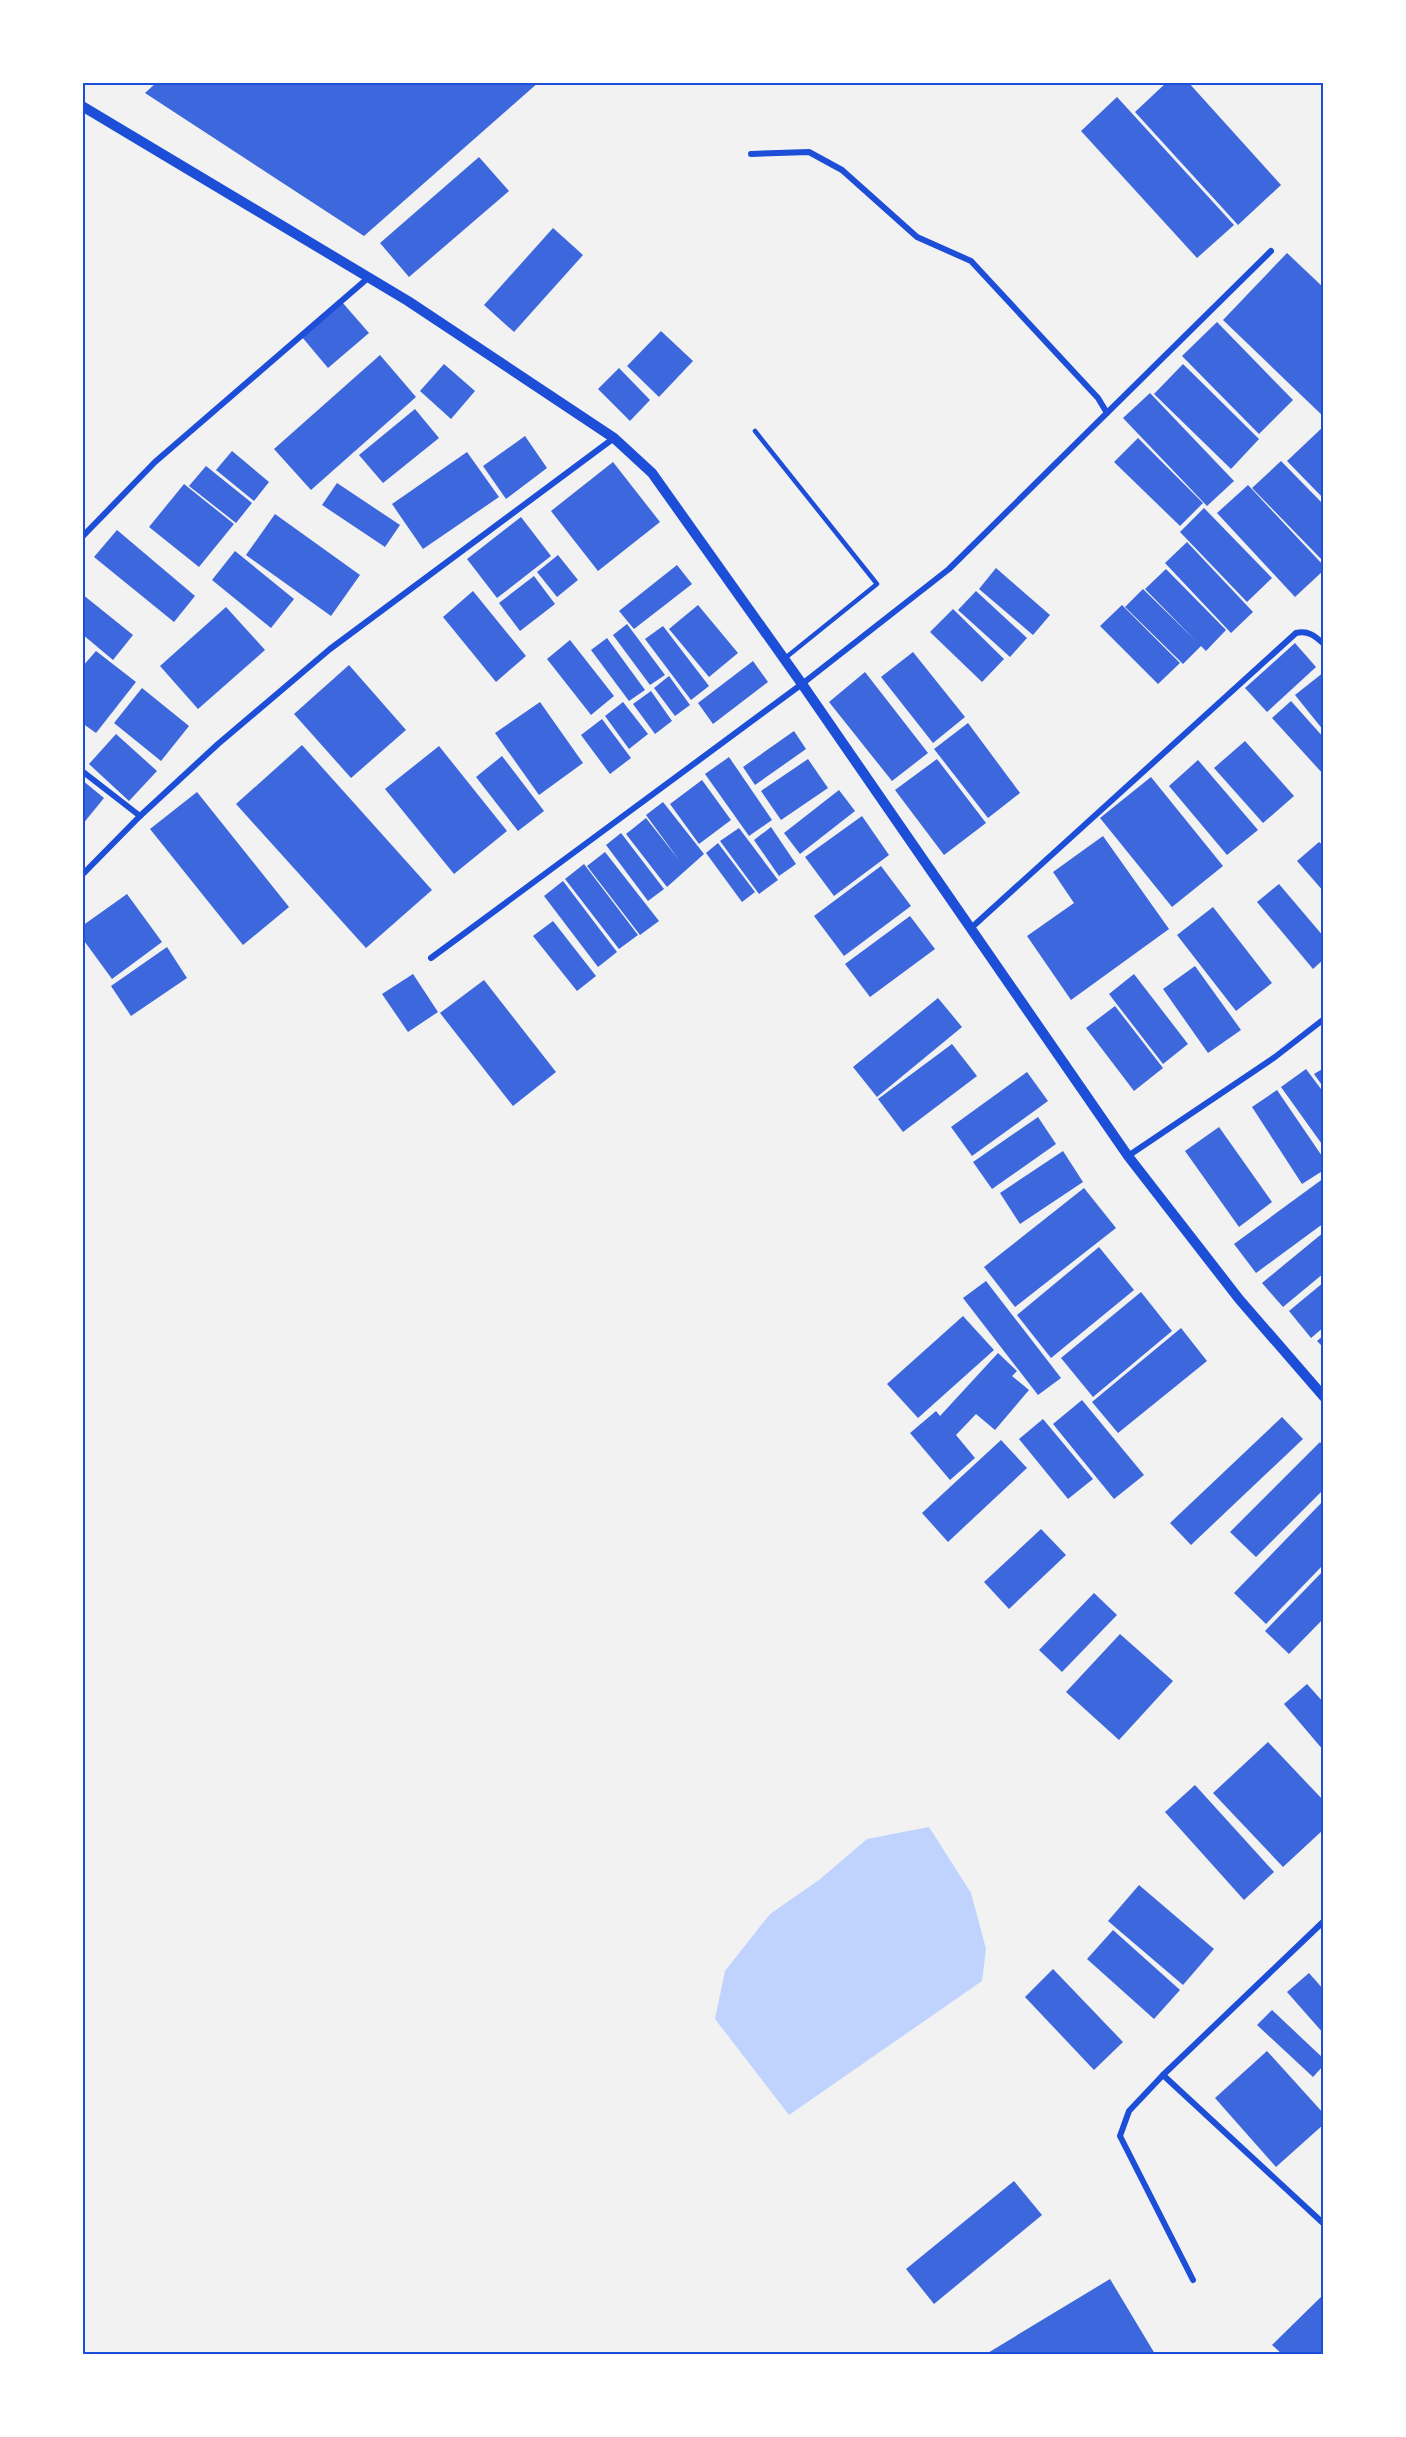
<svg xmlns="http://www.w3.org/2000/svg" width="1406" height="2437" viewBox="0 0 1406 2437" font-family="Quicksand,sans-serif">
<rect width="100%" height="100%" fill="#f2f2f2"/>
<path fill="#bfd3fe" d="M929,1827l42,66 15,56 -4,32 -193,134 -74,-96 10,-48 45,-57 49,-34 48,-41z"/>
<g fill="#3d67dc">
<path d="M157,82h382l-175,154 -219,-143z"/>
<path d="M1167,82h21l93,103 -43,40 -103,-113z"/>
<path d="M1117,97l117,128 -37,33 -116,-127z"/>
<path d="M479,157l30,34 -100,86 -29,-34z"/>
<path d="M553,228l30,27 -69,77 -30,-27z"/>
<path d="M1287,253l37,35v129l-101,-97z"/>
<path d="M342,302l27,31 -41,35 -26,-31z"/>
<path d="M1217,322l76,78 -34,34 -77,-78z"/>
<path d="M661,331l32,30 -34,36 -32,-31z"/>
<path d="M380,355l36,42 -105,93 -37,-41z"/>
<path d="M444,364l31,27 -24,28 -31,-28z"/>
<path d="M1183,364l76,75 -28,30 -77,-75z"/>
<path d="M619,368l31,32 -20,21 -32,-32z"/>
<path d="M1150,393l84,88 -27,25 -84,-88z"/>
<path d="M415,409l24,29 -56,45 -24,-28z"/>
<path d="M1324,426v73l-37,-38z"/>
<path d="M525,436l22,32 -41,31 -23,-33z"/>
<path d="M1138,438l65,65 -23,23 -66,-64z"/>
<path d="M232,451l37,31 -15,19 -38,-31z"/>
<path d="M467,452l32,45 -76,52 -31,-45z"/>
<path d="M1281,461l43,44v57l-72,-74z"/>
<path d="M613,462l47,60 -62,49 -47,-60z"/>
<path d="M206,466l46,37 -16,20 -47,-37z"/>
<path d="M337,483l63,42 -15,22 -63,-42z"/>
<path d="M184,484l50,40 -35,43 -50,-40z"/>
<path d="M1248,485l76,81v4l-29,27 -78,-84z"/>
<path d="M1204,508l68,70 -25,24 -67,-70z"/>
<path d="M275,514l85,61 -29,41 -85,-61z"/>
<path d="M521,517l30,39 -54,42 -30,-39z"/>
<path d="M117,530l78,66 -21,26 -80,-65z"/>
<path d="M1187,542l66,70 -22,21 -66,-70z"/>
<path d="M235,551l59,48 -23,29 -59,-48z"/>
<path d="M558,555l20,25 -21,17 -20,-25z"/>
<path d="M677,565l15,19 -58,45 -15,-18z"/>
<path d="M996,568l54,47 -17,20 -54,-46z"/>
<path d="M1166,569l60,61 -20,21 -5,-5 -18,18 -58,-57 18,-18 52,51 -50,-51z"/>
<path d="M534,576l21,28 -35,27 -21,-28z"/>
<path d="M473,591l53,65 -30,26 -53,-65z"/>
<path d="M976,591l51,47 -17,19 -52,-47z"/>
<path d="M82,594l51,41 -20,25 -31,-26z"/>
<path d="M698,605l40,48 -29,24 -40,-48z"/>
<path d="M1122,605l58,58 -22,21 -58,-58z"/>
<path d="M226,607l39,43 -67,59 -38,-43z"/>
<path d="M953,609l51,50 -22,23 -52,-50z"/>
<path d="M627,624l38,51 -15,10 -37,-50z"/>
<path d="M663,626l46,60 -18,14 -46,-61z"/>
<path d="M607,638l38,52 -16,11 -38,-51z"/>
<path d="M570,640l44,56 -23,19 -44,-56z"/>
<path d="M1295,643l21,24 -49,45 -22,-24z"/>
<path d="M96,651l40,31 -40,51 -14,-10v-56z"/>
<path d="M913,652l52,65 -32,26 -52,-66z"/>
<path d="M753,661l15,21 -55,42 -15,-21z"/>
<path d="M349,665l57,65 -55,48 -57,-64z"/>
<path d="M865,672l63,81 -36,28 -63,-79z"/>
<path d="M1324,672v59l-29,-36z"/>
<path d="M669,676l21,29 -15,11 -21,-28z"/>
<path d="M142,688l47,38 -28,35 -47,-38z"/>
<path d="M651,691l21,30 -17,13 -22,-30z"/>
<path d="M1291,701l33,37v37l-52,-57z"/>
<path d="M540,702l43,61 -44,32 -44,-62z"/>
<path d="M623,702l25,32 -19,15 -24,-33z"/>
<path d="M602,719l29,39 -21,16 -29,-39z"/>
<path d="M968,723l52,70 -32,25 -54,-69z"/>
<path d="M794,731l12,18 -51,36 -12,-18z"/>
<path d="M116,734l41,37 -28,30 -40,-37z"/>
<path d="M1245,741l49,55 -31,27 -49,-55z"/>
<path d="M302,745l130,145 -66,58 -130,-144z"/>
<path d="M439,746l68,85 -53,43 -69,-85z"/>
<path d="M502,756l42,55 -26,20 -42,-54z"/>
<path d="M729,757l43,63 -23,16 -44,-62z"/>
<path d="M808,759l20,29 -47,32 -20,-29z"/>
<path d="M937,759l49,64 -42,32 -49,-65z"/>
<path d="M1198,760l60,70 -31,25 -58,-69z"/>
<path d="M1151,777l72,89 -51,41 -72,-89z"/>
<path d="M82,780l22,18 -22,27z"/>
<path d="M702,780l29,40 -32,24 -29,-40z"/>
<path d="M839,790l16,21 -55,43 -16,-21z"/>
<path d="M197,792l92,115 -46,38 -93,-116z"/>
<path d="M663,802l41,52 -37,33 -41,-53 20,-16 33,42 -33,-45z"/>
<path d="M862,816l27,39 -55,41 -29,-39z"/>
<path d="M771,827l25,37 -17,12 -25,-36z"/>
<path d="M739,828l39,52 -19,14 -39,-53z"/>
<path d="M621,833l43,56 -16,12 -42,-56z"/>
<path d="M1103,836l66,93 -98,71 -44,-64 47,-33 -21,-31z"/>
<path d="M1319,842l5,4v46l-27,-31z"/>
<path d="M718,843l37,49 -13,10 -36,-49z"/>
<path d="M605,852l54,69 -19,14 -53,-69z"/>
<path d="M584,864l54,71 -19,14 -54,-70z"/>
<path d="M881,866l30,40 -67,50 -30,-40z"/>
<path d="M563,881l54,71 -19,15 -54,-71z"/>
<path d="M1279,884l45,53v22l-11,10 -56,-67z"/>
<path d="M127,894l35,48 -50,37 -30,-41v-12z"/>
<path d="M1213,907l59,76 -36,28 -59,-76z"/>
<path d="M910,916l25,33 -65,48 -25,-33z"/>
<path d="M553,921l43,55 -19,15 -44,-55z"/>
<path d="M167,947l20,31 -56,38 -20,-30z"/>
<path d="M1195,966l46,64 -33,23 -45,-64z"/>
<path d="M413,974l25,38 -30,20 -26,-38z"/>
<path d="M1134,974l54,70 -25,20 -54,-70z"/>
<path d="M484,980l72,92 -43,34 -73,-93z"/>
<path d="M938,998l24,29 -85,70 -24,-30z"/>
<path d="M1115,1006l48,62 -29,23 -48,-63z"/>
<path d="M952,1044l25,32 -74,56 -25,-33z"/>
<path d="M1324,1068v20l-10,-14z"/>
<path d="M1306,1069l18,24v54l-43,-60z"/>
<path d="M1027,1072l21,29 -76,55 -21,-29z"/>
<path d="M1277,1090l47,69v11l-22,14 -50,-77z"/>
<path d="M1038,1117l18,27 -64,45 -19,-27z"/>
<path d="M1219,1127l53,75 -33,25 -54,-76z"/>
<path d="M1063,1151l20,31 -63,42 -20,-31z"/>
<path d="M1324,1178v45l-68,50 -22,-29z"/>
<path d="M1084,1188l32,40 -101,79 -31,-40z"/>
<path d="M1324,1232v41l-41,34 -21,-24z"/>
<path d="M1099,1247l35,43 -83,68 -34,-43z"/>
<path d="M986,1281l75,97 -23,17 -75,-97z"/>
<path d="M1324,1282v45l-13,11 -22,-27z"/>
<path d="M1141,1292l31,39 -79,66 -32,-39z"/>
<path d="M963,1316l31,34 -76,68 -31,-34z"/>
<path d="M1181,1328l26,33 -89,72 -26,-31z"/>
<path d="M1324,1335v13l-7,-7z"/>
<path d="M998,1353l19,18 -5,5 17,14 -34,40 -19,-16 -20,21 19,23 -25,22 -40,-47 26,-22 4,5z"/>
<path d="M1082,1400l62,75 -30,24 -61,-75z"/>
<path d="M1282,1417l21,22 -112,106 -21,-22z"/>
<path d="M1043,1419l50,60 -25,20 -49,-60z"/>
<path d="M1001,1440l26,28 -79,74 -26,-29z"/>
<path d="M1320,1442l4,4v43l-68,68 -26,-25z"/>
<path d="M1324,1500v64l-58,60 -32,-31z"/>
<path d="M1041,1529l25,26 -57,54 -25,-27z"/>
<path d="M1324,1570v48l-35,36 -24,-23z"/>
<path d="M1094,1593l23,22 -55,57 -23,-22z"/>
<path d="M1120,1634l53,47 -54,59 -53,-48z"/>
<path d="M1307,1684l17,19v48l-40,-47z"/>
<path d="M1268,1742l56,59v28l-41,38 -70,-74z"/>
<path d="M1195,1785l79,87 -30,28 -79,-88z"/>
<path d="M1139,1885l75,64 -31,36 -75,-64z"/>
<path d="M1113,1930l67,60 -26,29 -67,-60z"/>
<path d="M1053,1969l70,73 -29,28 -69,-73z"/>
<path d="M1309,1973l15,17v44l-37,-42z"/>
<path d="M1272,2010l52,49v6l-11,12 -56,-52z"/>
<path d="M1267,2051l57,63v10l-48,43 -61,-69z"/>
<path d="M1014,2181l28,34 -108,89 -28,-35z"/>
<path d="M1110,2279l45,75h-169z"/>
<path d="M1324,2294v60h-42l-10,-9z"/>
</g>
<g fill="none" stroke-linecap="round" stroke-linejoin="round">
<path stroke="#1d4ed8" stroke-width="4.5" d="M755,431l122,153 -93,75"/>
<g stroke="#1d4ed8" stroke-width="6">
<path d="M751,154l58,-2 33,18 75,67 54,24 127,137 9,15"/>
<path d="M82,537l73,-75 213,-184"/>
<path d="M82,771l58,45"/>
<path d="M82,875l58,-59 78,-72 112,-95 284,-211"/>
<path d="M970,929l326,-296c12,-3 19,3 28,11"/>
<path d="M431,958l371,-274 147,-115 322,-318"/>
<path d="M1128,1156l147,-99 49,-38"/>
<path d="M1163,2075l161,149"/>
<path d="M1193,2280l-73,-144 9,-25 34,-36 161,-154"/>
</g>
<path stroke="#1d4ed8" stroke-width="10" d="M82,106l326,195 206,137 38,35 150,211 326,472 111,143 85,98"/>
</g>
<rect width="1406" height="2437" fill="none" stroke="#ffffff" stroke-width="168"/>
<rect x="84" y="84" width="1238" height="2269" fill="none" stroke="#1d4ed8" stroke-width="2"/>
</svg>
